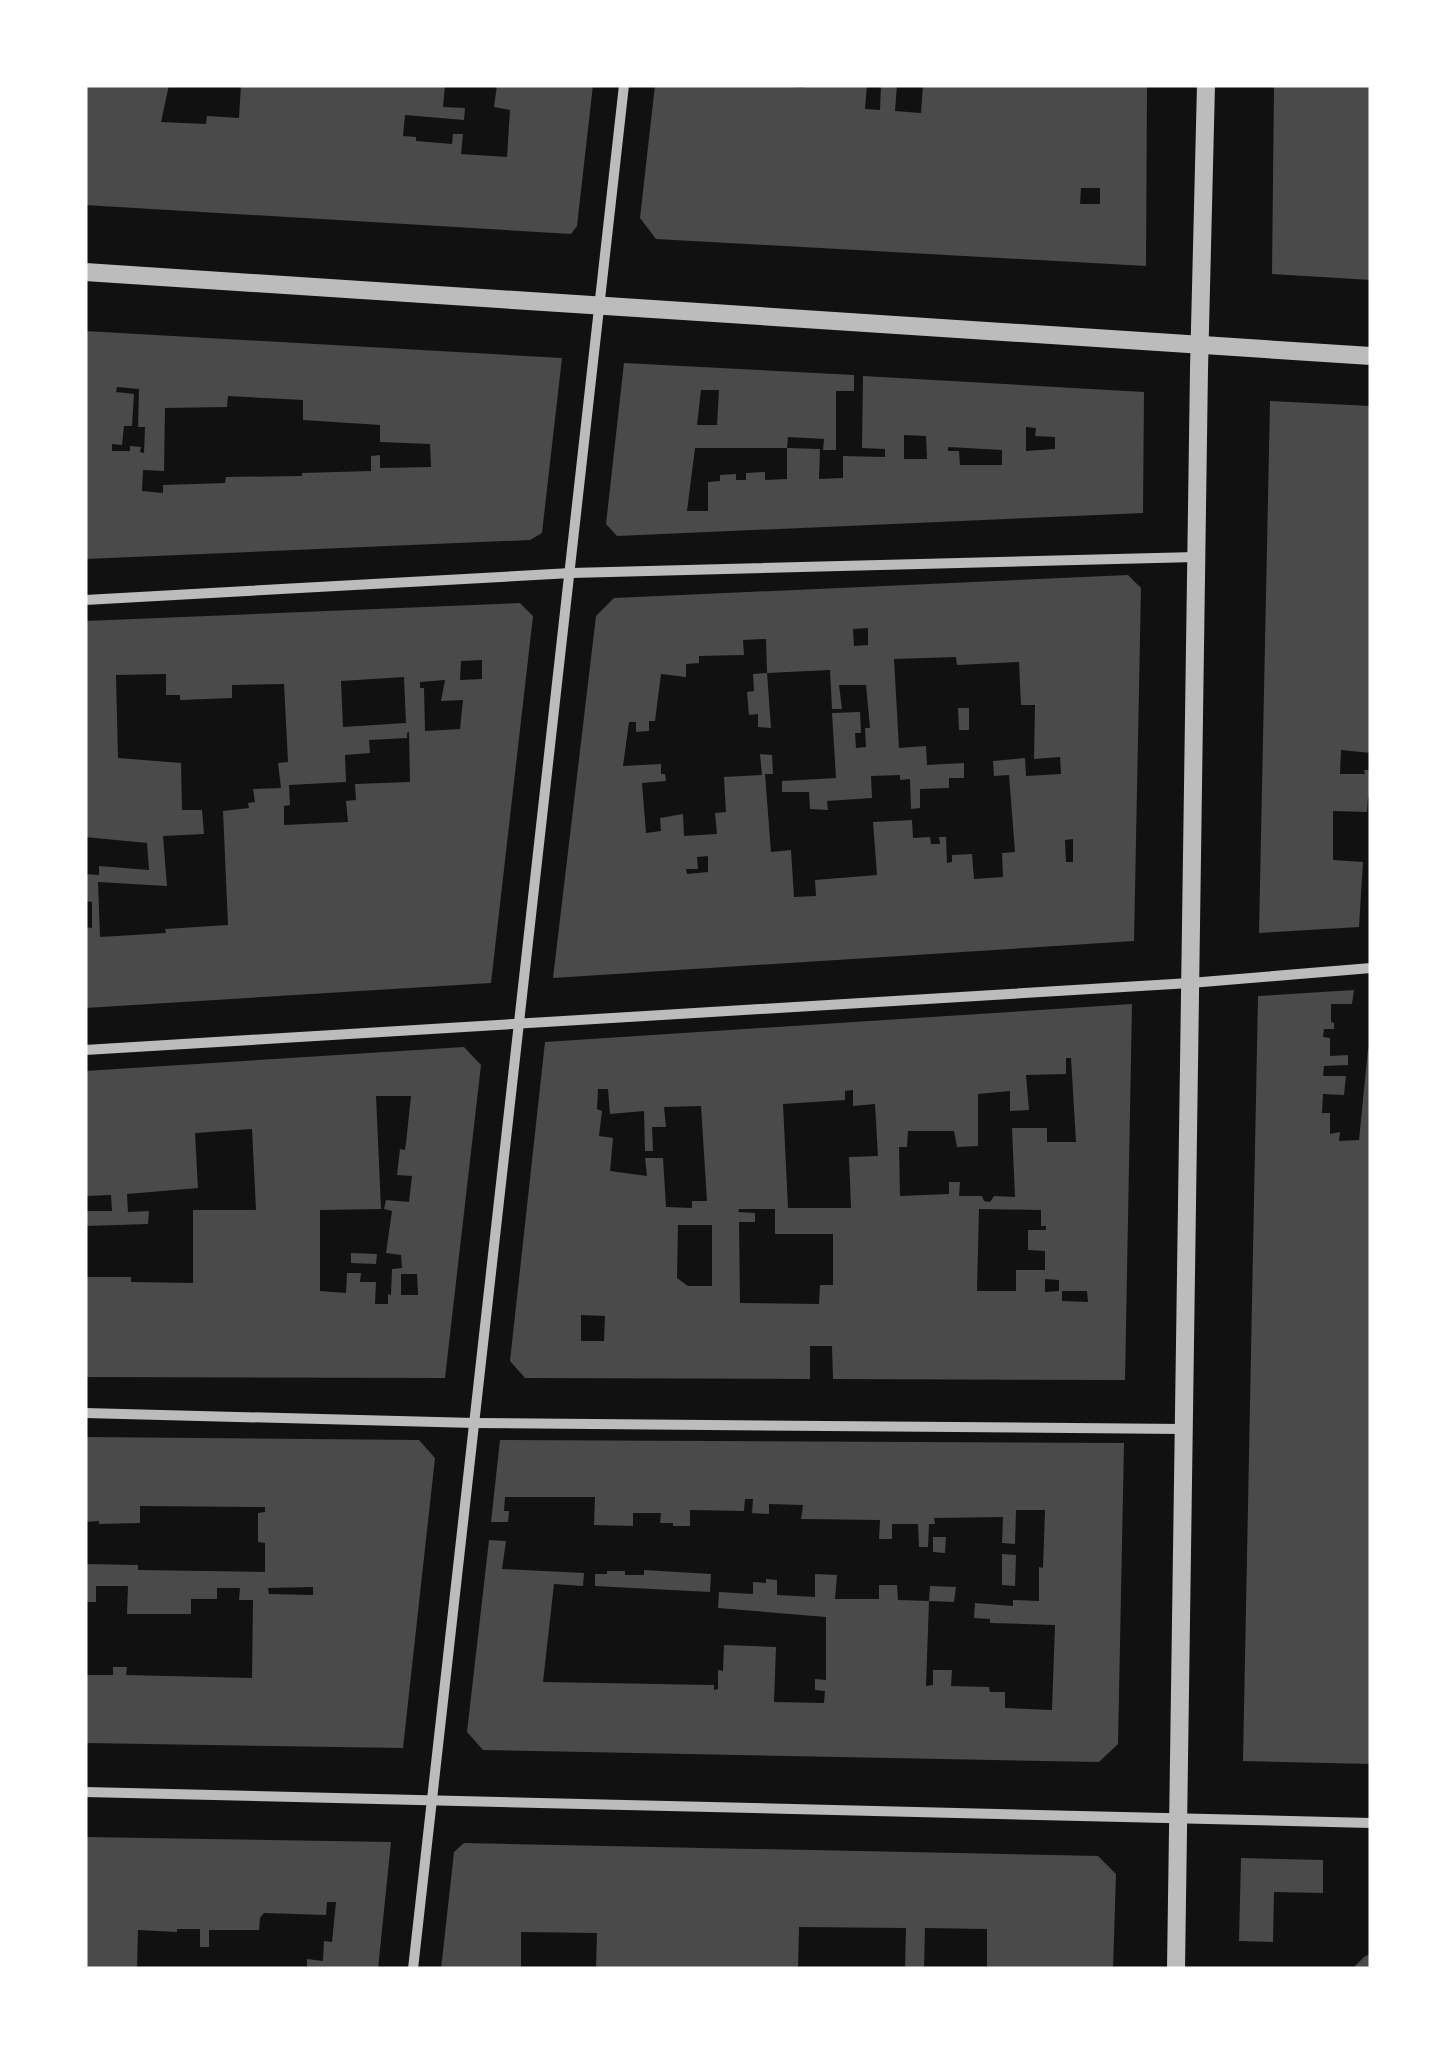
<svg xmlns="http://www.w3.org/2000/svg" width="1456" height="2054" viewBox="0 0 1456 2054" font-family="Manrope,sans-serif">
<rect width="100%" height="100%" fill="#111"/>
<g fill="#4a4a4a" fill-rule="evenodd">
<path d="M85,85h84l-8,37 45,2 1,-8 32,2 2,-33h204l-2,22 22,1 -1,12 -59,-5 -2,21 13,1v4l36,3 1,-10h10l-2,20 46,3 3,-47 -16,-3 3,-22h96l-16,141 -6,8 -486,-29z"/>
<path d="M655,85h118l30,3v-3h64l-2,24 15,1 1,-25h16l-2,26 26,2 2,-28h224l-1,181 -490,-27 -16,-21zM1081,188h19v16h-20z"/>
<path d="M1274,85h97v195l-99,-6z"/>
<path d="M85,331l477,27 -20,175 -12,7 -445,19zM117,387l22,2 -1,38h7l-1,26 -4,-1 1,-5 -11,-1v5h-18v-7l10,1 2,-19h8l2,-32 -18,-2zM228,396l75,4v20l77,5v17l50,2 1,23 -51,1v-13l-9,1v15l-69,2v3l-76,1 -1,6 -62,2v8l-21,-2 1,-21 21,1 1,-63 62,-1z"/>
<path d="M624,363l230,12v16h-18v59h-13l1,-11 -36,-2 -1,11h-92l-8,63h21v-29l12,-1v-6l16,-1v6h10v-7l19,-1v8l22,-1v-31l33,1 -1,30 24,-1v-22l42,1v-8l-23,-1 1,-72 281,16 -1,121 -526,23 -11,-12zM701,390h18l-2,35h-20zM1026,427l10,1 -1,8 20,1v12l-29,2zM904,435l22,1 1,23h-23zM948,447l54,3v15h-42l-1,-14h-11z"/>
<path d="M1270,401l101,5v347l-30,-3 -1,24h25l-1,-4h7v27h-3l-1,15 -34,-1v49l30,2 -4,65 -100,6z"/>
<path d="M1128,575l13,13 -7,353 -581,37 43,-362 18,-18zM868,628v17l-14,1 -1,-17zM766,639l1,34 63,-3 2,39h10l-3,-24h27l4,43h-5l1,19 -10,1 -1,-15h6l-1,-21 -28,1 4,65 -54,3v11h27l1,17 18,1 -1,-9 45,-3 -1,-22 29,-1v5l10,-1 1,30 9,-1v-19l29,-1v-10h15v-15l-37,2 -1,-19 -27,2 -5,-89 62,-2 1,8 62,-3 2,43h14l-1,54 26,-2 1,17 -35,2 -1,-18 -32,3 1,15 15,-1 6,77 -13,1 1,24 -29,2 -2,-25 -20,1v7l-5,1 -1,-26h-7l1,7h-9l-1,-7 -17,1 -1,-18 -39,2 4,53 -62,5 1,16 -22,1 -3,-47 -20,2 -6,-78h8l-1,-19 -12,-1 2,21 -38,2 2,35 -11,1 2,21 -33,2 -1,-22 -23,4 1,13 -15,2 -4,-50 24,-2 -1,-7h-4v-10l-38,2 6,-44h7v10l13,-1v-10h6l6,-47 25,3v-13l13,-1v-7l45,-1 -1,-15zM1073,839v23h-7l-1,-22zM708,856v16l-21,2 -1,-5h12l-1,-12z"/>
<path d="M520,603l13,13 -42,367 -406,25v-81l7,1v-26l-7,-1v-27l14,1v-9l50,4 -2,-27 -62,-6v-216zM482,660v19l-22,1 1,-19zM166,674v21h14v5l52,-2v-13l52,-1 4,78 -10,1 3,25 -28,1 2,13 -7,1 1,5 -26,3 5,114 -63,4 1,4 -66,4 -2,-55 69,4 -4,-50 41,-2 -2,-24h-20l-1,-47 -63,-5 -2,-83zM404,677l2,46 -63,4 -2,-46zM445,680l-4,21 22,-1 -3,29 -35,2 -1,-43h-4v-6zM409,732l1,50 -55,2 1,16 -10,1 2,21 -64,3v-19l6,-1 -1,-20 57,-3 -1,-27 25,-2 -1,-13 38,-2v-5z"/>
<path d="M767,673l4,55 -13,-1v-13l-9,1 -2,-23 7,-1 -1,-17z"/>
<path d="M958,708h11v22h-10z"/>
<path d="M1354,990l-2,14h-21v18l3,1v6h-10l-1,8 7,1v18l18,-1v10l-24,1 -1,10h23l-2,19 -21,-1 -1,19h8v21l10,-2 -1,9 20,-1 9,-91h3v715l-128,-3 15,-765z"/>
<path d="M1132,1004l-7,376 -292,-1 -1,-33h-22v33l-285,-1 -15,-17 35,-319zM1066,1058h5l5,84h-29v-14h-35l3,69 -21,-1 -4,6 -6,-1 -2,-5h-23l1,-14h-11v12l-49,2 -1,-49h8l1,-16h46l3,16 21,-1v-52l32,-3v20l19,-1 -3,-35 40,-1zM598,1089h10l2,25 34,-3 1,40h8l-1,-24h14l-2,-20 37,-1 6,95h-15v7l-26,-1 -3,-49h-18l2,18 -37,-5 3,-33 -14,-2 3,-25 -5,-2zM853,1090v16l22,-2 3,52 -29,1 2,51h-63l-5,-104 62,-4v-9zM739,1209h36v25h58v51h-13l-1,19 -79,-1 -1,-81h16v-9l-17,-1zM979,1209l62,1v16h5v4h-18v20l17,1v19h-29v21h-39zM678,1225h34v61h-24l-11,-8zM1045,1279l14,1v11l-14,1zM1062,1291h25l1,11 -26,-1zM581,1315l24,1 -1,25h-23z"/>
<path d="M464,1047l17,18 -36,313 -360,-1v-100h46v5l62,1v-73h63l-4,-81 -57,4 3,55 -71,6 1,18 21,-1 -1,13 -63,2v-15h27l-1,-16 -26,1v-125zM376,1096h35l-5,47 -1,7 -5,-1 -3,26 15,1 -3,26 -23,-2 -2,9 8,2 -6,42 15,2 1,13 -10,1 -1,26 -3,-1v10h-13l1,-22h-16l1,-9h-14l-1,20 -26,-2v-81l61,-1zM401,1274h16l1,21h-17z"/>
<path d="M351,1253l26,1 -1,10 -25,-1z"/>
<path d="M85,1437l334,3 16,18 -32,290 -318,-5v-68h28v-8h14l-1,8 126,3 1,-78h-14l1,-12h-23v11h-26v15h-64l1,-28h-32v16h-11v-38l53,1v5l127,2v-29l-7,-1v-29l7,-1v-5l-125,-1v17l-41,1v-3l-14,1zM313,1587v8l-44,-1 -1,-6z"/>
<path d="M500,1440l624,3 -6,301 -19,18 -616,-12 -16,-18 22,-192 17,1 -4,28 82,4 -1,13 -29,-2 -11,98 171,3v5l4,-1v-19l5,1 1,-26 52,2 -2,55 50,1 1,-12 -10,-1v-11l11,1v-63l-108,-9 1,-16 34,2v-12l13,1v-4l11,1v15l38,2v-23l22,1 -2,24h44v-14h18l1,15 31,1 -3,85 7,-1v-15h19l-1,16 38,1 1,5h15v16l47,2 3,-85 -65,-2v-4l-16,-1 1,-15 38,3v-6l26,1v-34l4,1 2,-58h-29l-1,34 -13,-1 1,-26 -69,1 1,6h-6l-1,23h-9l-1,-23h-26v15h-13l1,-19 -79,-1 2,-14 -34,-1v10l-17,-1 1,-14h-8l-1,12 -54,-1v16h-17v-3h-13l1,-10h-28v13l-39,-1 1,-28h-90l-1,14h5l-1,11h-17z"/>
<path d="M933,1537h13l-1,16 -12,-1z"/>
<path d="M1002,1554l14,1 -1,31 -13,-1z"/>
<path d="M644,1570l67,4 -1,18 -115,-6v-12h12v-3h18v4h19z"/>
<path d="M930,1586l26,1 -2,15 -25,-1z"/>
<path d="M85,1837l306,5 -13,127h-71v-10l16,2 1,-20 8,1 4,-40h-9l-1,13 -62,-2 -4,5 -1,12h-50v17h-9v-18h-23v3l-39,-2 -1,39h-52z"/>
<path d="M464,1843l634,13 18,18 -3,95h-126v-40l-62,-1 -1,41h-19l1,-41 -107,-1 -1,42h-202l1,-36 -76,-1v37h-80l13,-117z"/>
<path d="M1241,1858l82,2v33l-49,-1 -1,50 -34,-1z"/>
<path d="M1371,1953v16h-19l12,-12z"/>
</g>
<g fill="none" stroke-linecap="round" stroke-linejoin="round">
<g stroke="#bcbcbc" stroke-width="10">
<path d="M85,600l486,-27 625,-16"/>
<path d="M85,1050l1105,-67 181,-15"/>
<path d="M85,1413l390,10 709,6"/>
<path d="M85,1792l1286,31"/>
<path d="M413,1969l211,-1884"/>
</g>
<g stroke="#bcbcbc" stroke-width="18">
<path d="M85,272l1286,84"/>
<path d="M1176,1969l23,-1600 7,-284"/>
</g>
</g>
<rect width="1456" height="2054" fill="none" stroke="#ffffff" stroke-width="175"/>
</svg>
